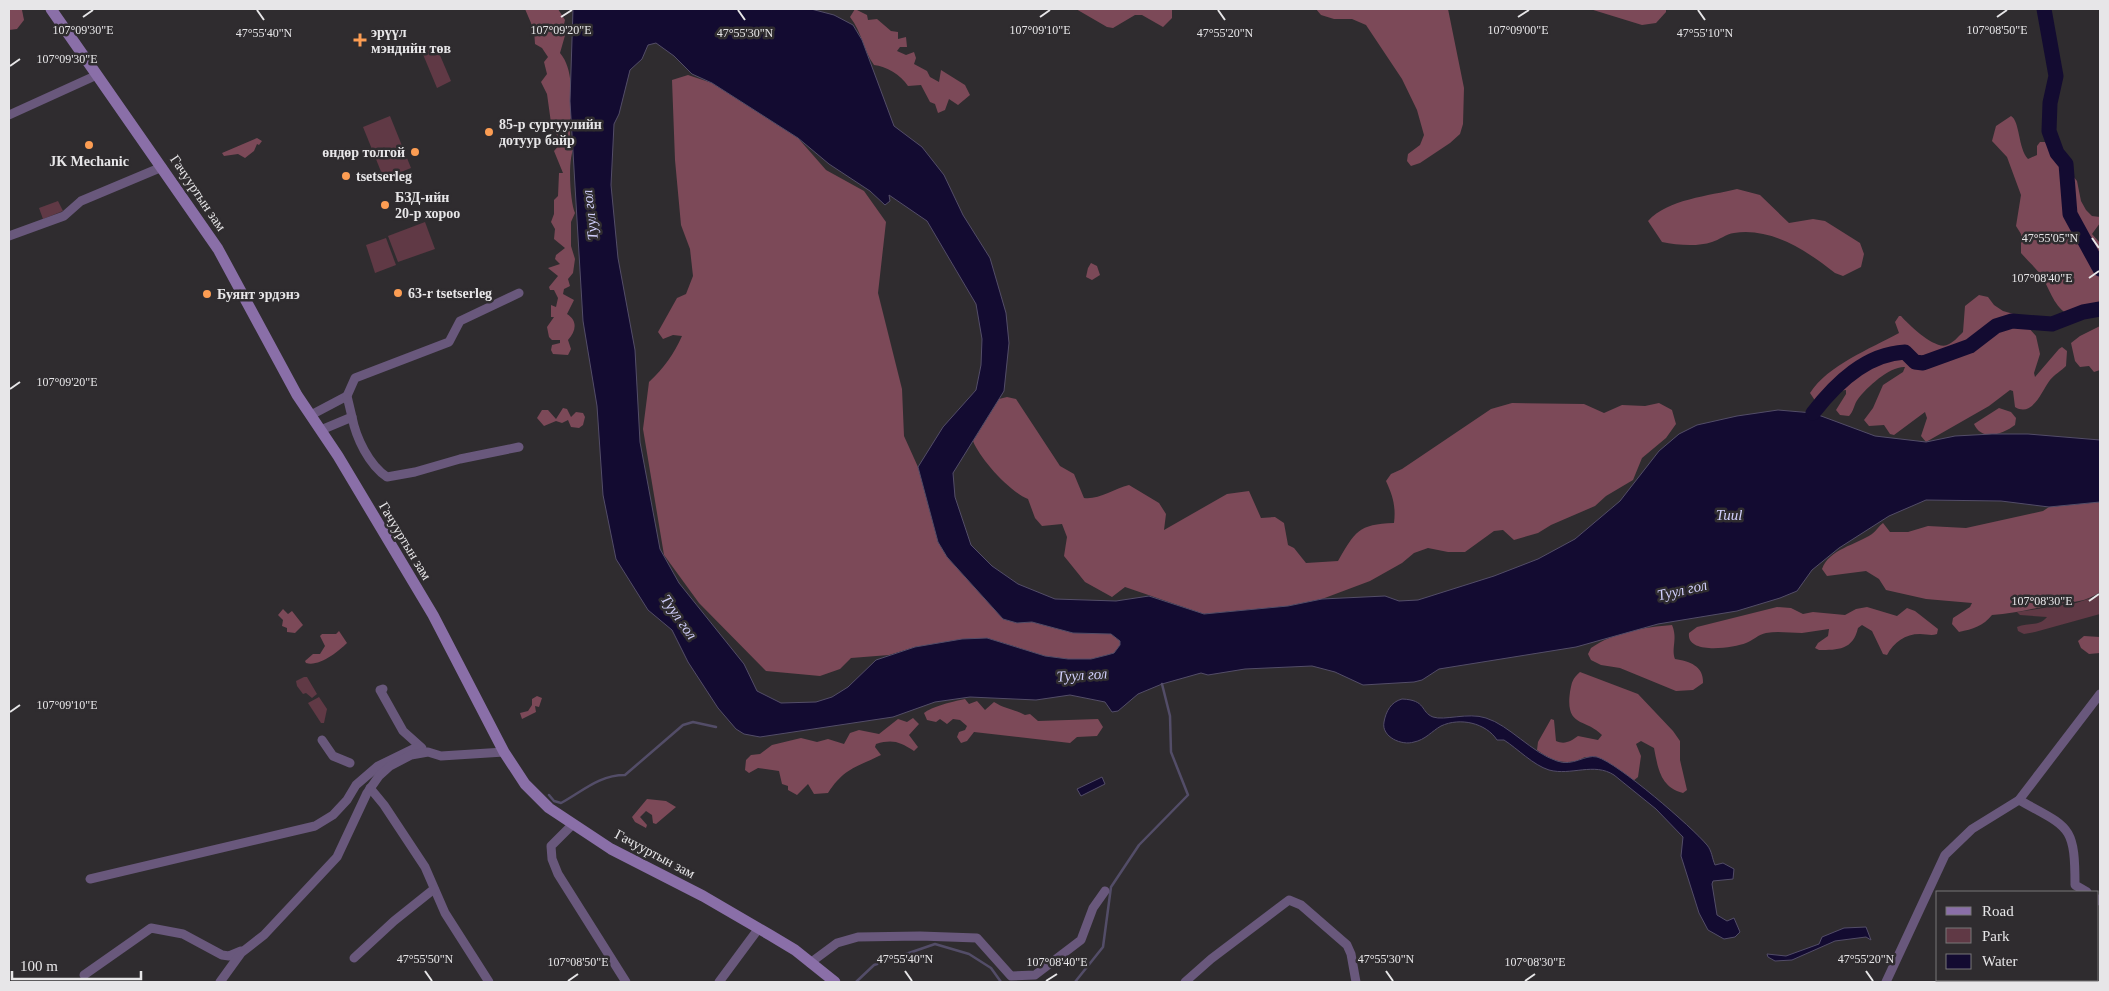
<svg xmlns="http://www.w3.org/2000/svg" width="2109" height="991" viewBox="0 0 2109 991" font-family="'Times New Roman',serif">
<rect width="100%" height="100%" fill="#2f2c2f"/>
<g fill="#603945">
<path d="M436,46l15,35 -14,7 -15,-36z"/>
<path d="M390,116l21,52 -27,11 -21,-52z"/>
<path d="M58,201l5,10 -20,8 -4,-11z"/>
<path d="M425,222l10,27 -37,13 -10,-26z"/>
<path d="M386,238l10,27 -21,8 -9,-28z"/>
<path d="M2100,595v19l-65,18 -11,2 -6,-3 -1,-4c11,-5 22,0 30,-10l-27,-2 -3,-3 59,-9z"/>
<path d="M304,677h3l10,17 -5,4 -6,-5 -3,1 -6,-8 -1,-5z"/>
<path d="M319,697l8,12 -3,14h-3l-13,-20z"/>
</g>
<g fill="#7c4958">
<path d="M9,9l13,1 2,10 -7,9 -8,1z"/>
<path d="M525,9h33l7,11 -2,9 3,3 -6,21c14,16 10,44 14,63l-4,3v17l5,10c-8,10 -5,56 0,67l-4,9v24l4,13 -2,14 -5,6 2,7 -6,3 -1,5 11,6 -7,14c11,7 9,17 1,26l3,9 -3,6 -15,-1 -2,-4 1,-5 8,-2v-3h-8l-3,-3 -2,-10 7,-10h-3v-12l5,2 2,-9 -4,-8h-4l-1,-3 9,-11 -10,-8 12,-4 -5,-5 1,-4 9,-7 -11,-9 1,-10 -4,-7 3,-8v-14l4,-4 1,-23h4l-9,-22 9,-10 -11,-11 -5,-36 -6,-12 6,-8 -3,-12 4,-5 -6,-9 -7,-4 -1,-14z"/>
<path d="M855,9l12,6 1,5 9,-1 14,12 7,1v7l8,-2 1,10h-7l-3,4 9,4 8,-3 2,6 -2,6 13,7 3,6 9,5 2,-12 24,15 5,10 -12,10 -9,-6 -4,11 -7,3 -3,-9 -5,-2 -9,-17 -13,1c-7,-11 -22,-20 -34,-21 -11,-15 -12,-33 -24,-48z"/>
<path d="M1076,9h96v9l-9,9 -21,-12h-7l-22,13 -6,-1z"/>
<path d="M1316,9h132l16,79 -1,36 -3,10 -10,9 -30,20 -9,3 -4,-5 1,-7 12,-9 4,-10 -7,-25 -15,-31 -36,-54 -14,-6h-18l-13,-4z"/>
<path d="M1590,9h76v3l-10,11 -14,2z"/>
<path d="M688,75l24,8 86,55 28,32 38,21 22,31 -8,71 24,96 2,47 14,31 20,75 9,15 56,62 14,4 15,-1 41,11 38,1 9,7v4l-6,8 -7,2 -16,4h-23l-23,-3 -58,-18 -72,9 -26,8 -38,3 -11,11 -20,7 -54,-5 -67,-68 -35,-48 -21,-126 6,-47c15,-14 25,-28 33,-46l-9,-1 -10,4 -5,-7 19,-34 9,-4 7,-18 -3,-27 -9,-24 -6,-65 -3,-80z"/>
<path d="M2011,116c9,5 7,32 17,43l9,-4v-9l3,-4h5l32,39 4,20 5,9 6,6 8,1v6l-8,11 8,9 -1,65 -32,6c-15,-10 -17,-26 -27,-40 -5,-7 -13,-14 -19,-21v-19l-5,-8 5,-31 -14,-38 -15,-16 4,-15z"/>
<path d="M257,138l5,3 -3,4 -2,-1 -3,7 -9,7 -7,-4 -14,2 -2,-3z"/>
<path d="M1737,189l23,6 29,28 24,-4 12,2 35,22 4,11 -3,13 -18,9 -8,-3c-28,-22 -64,-46 -101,-40 -8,1 -15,7 -22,9 -15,5 -35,3 -50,0l-14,-21c20,-22 61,-25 89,-32z"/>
<path d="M1091,263l6,3 3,9 -8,5 -6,-3 2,-9z"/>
<path d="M1979,295l9,2 6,8 9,6 14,4 19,21 4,18 -6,19 1,4 24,-28 3,-2 5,4 -1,15c-5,5 -11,8 -16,14 -8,10 -17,38 -35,27l-2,-16 -3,-1 -21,16 -63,36 -5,-6 6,-18 -2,-6 -31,23 -4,-1 -6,-9 -15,1 -5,-6 9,-12 10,-23 20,-13 2,-5c-15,-1 -38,20 -47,32 -4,5 -4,12 -9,17l-9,-1 -4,-5 10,-16v-4c-10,0 -19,10 -30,12l-6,-9c18,-28 60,-44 89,-60l-4,-11 4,-6h2c8,9 34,34 46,29 6,-2 11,-8 16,-13l2,-26z"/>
<path d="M2100,326v44l-6,2 -5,-6 -9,1 -5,-6 -4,-18 9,-7z"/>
<path d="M1007,397l9,2 44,67 14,8 10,24c14,2 30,-9 45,-13l30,18 7,11 -2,16 63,-36 22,-3 12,27 14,-1 9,6 4,22 6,3 12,15 32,-2c17,-29 20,-37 56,-38 2,-16 -1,-27 -8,-42l5,-7 11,-5 89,-60 21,-6 72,1 20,9 18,-8 23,1 14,-3 13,7 4,14 -10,14 -24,20 -9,22 -27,16 -11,10 -44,19 -13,8 -24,7 -11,-10 -9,1 -29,21h-17l-20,-4 -14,5 -12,10 -32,18 -48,18 -34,7 -84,8 -79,-27 -13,10 -27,-15 -21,-26 3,-19 -5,-13 -20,2 -7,-8 -7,-19c-18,-7 -48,-40 -55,-58l26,-42z"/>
<path d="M563,408l4,1 4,8 5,-5 7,1 2,4 -2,8 -4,3 -8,-1 -3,-7 -6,3 -6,-2 -12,5 -7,-8 5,-8h6l8,9z"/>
<path d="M1999,408l12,4 5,6 -1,7c-12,9 -33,17 -41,-1z"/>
<path d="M2100,502v90c-14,10 -27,10 -43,12 -23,4 -43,10 -65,11 -9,11 -19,14 -33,17l-7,-8 1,-6 17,-11 2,-4 -46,-4 -40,-9 -7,-11 -13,-8 -39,5 -5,-7c7,-20 34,-24 50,-35 4,-3 7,-8 11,-11l7,9h18l20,-6 38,2 77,-17 6,-4z"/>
<path d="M1777,607l14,1 12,6 10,-2 32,3 11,-6 11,-2 30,9 10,-8 8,3 23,18 -1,5c-6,2 -10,0 -17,0 -15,0 -26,8 -33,21l-4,-1 -11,-23 -10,-6 -4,3c-5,22 -20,22 -39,22l-4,-2 3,-5 10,-7 1,-7c-9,1 -18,3 -27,4 -12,0 -24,-2 -36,0 -7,1 -14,8 -20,10 -13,5 -60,12 -57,-10l8,-6z"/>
<path d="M283,609l5,5 4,-3 11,14 -8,8 -8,-1v-4l-5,-2 1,-6 -5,-5z"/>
<path d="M1672,625c6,14 -1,23 3,34 14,2 29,7 28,24l-10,7 -17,1 -56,-23 -19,-3 -10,-5 -3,-6 3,-6c23,-16 54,-21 81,-23z"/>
<path d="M339,631l8,12c-9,9 -28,24 -41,20l-1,-2 8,-7h7l5,-8 -5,-10 2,-2h14z"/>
<path d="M2084,636l16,1v16l-11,1 -8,-6 -3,-7z"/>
<path d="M1580,672l58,22 35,37 7,10v19l7,30 -4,3c-23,-6 -25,-25 -29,-45l-13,-7 -5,3 5,12 -3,21 -5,4 -20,-14 -28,-10c-17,10 -33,4 -48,-7l1,-8 13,-23 3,1 2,21c9,4 15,0 22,-5l20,4 4,-5c-16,-17 -37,-7 -32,-43 2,-10 2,-13 10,-20z"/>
<path d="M537,696l5,2 -3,9 -4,-1 1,6 -14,7 -2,-6 8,-2 4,-6v-6z"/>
<path d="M965,699l4,5 8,-3 8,9 9,-8c11,7 20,7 31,13l5,-1 8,7 60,-2 5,8 -6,9 -20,1 -7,6 -96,-11 -7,9 -6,2 -4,-6 2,-5 6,-2 2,-4 -7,-6 -7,-1 -6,5 -7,-5 -4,3 -9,-2 -3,-7c7,-6 30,-12 41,-14z"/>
<path d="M913,718l6,6 -10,11 9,12 -4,4c-14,-9 -21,-12 -38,-7l-1,3 6,8c-24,12 -37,13 -53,38l-14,1 -6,-10 -11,11 -9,-5v-4l-6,-2 -3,-13 -21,-3 -9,5 -4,-3 1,-10 5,-5 9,-1 12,-9 29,-7 16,4 11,-3 16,5 6,-11 9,-3 20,4 19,-15 9,3z"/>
<path d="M647,799l19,2 10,6 -20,17 -3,-1 -1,-8 -6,-4 -6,6 7,8 -1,3 -11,-6 -3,-5z"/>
</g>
<g fill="#130b31" stroke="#534d68" fill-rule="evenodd">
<path d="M573,9h238l23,6 19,10 9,15 32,86 28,21 22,28 19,40 27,43 16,55 3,30 -5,48 -51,82 2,24 16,48 21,21 26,18 37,15 61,2 33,-5 55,18 84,-8 34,-7 63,-3 14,5 19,-1 76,-24 44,-17 37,-20 45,-38 39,-50 20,-17 18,-9 40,-9 41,-6 35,3 62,23 51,6 29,-6 37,-2h36l72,6v62l-51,5 -48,-6 -75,-1 -37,16 -50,32 -27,22 -15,21 -17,7 -43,13 -79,13 -82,23 -137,22 -17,11 -8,2 -51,3 -28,-13 -23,-6 -67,3 -37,6 -7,-2 -39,11 -24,10 -20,17 -6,1 -7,-10 -35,-7 -34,5 -66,-3 -35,5 -42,15 -133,20 -16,-3 -8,-5 -18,-21 -30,-46 -16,-32 -24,-20 -32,-51 -13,-64 -6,-89 -14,-85 -13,-220zM656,43l18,13 18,18 20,9 86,55 31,26 41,27 15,14 5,-4 -1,-6 38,26 49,83 6,35 -1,26 -5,25 -33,37 -25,40 20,75 9,15 56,62 14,4 15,-1 41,11 38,1 9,7v4l-6,8 -7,2 -16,4h-23l-23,-3 -58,-18 -25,1 -47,8 -39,13 -28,27 -16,10 -16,5 -35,1 -24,-12 -13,-27 -65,-81 -19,-34 -20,-107 -5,-92 -17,-92 -7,-73 3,-61 5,-10 11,-44 12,-11 6,-14z"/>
<path d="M1402,699c25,1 18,13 31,18 11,4 35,-5 53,1 23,7 46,35 71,43 16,6 28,-7 40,-4 21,6 95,70 110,88 5,6 5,13 8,20l8,-2 11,6 -1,10 -20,2 -1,3 5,31 10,6 7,-3 6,14 -5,5 -11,2 -16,-9 -9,-17 -18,-57 2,-19 -27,-28 -42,-34c-20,-13 -43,1 -65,-5 -16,-5 -31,-21 -45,-30h-7c-11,-17 -37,-23 -56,-14 -9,5 -16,14 -27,16 -12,4 -33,-5 -30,-20 2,-11 7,-20 18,-23z"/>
<path d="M1102,777l3,7 -24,12 -4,-7z"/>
<path d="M1866,927l5,13 -5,-3 -31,4 -43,19 -17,1 -7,-4 -1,-3 19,2 33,-12 3,-7 22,-9z"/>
</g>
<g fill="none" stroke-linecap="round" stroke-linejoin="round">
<g stroke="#534d68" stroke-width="2.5">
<path d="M549,795l5,6 7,2c22,-12 38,-28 64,-28l58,-50 10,-3 23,5"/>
<path d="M856,982l18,-17 61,-21 34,10 22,14 10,14"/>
<path d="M1075,982l28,-35 8,-60 28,-42 49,-50 -17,-43 -1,-36 -8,-32"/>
</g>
<g stroke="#130b31" stroke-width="15">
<path d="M2044,9l12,67 -6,27 -1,28 8,22 9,11 4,50 30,55"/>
<path d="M1813,413c23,-30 53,-59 92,-61l10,10 8,1 47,-17 26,-20 16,-5 40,3 31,-12 17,-3"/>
</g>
<g stroke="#69587c" stroke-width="9">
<path d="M9,115l88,-40"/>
<path d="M9,236l55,-20 17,-15 81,-34"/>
<path d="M311,415l36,-19"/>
<path d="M352,417l-5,-21 8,-18 94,-36 11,-21 59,-28"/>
<path d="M321,430l31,-13c4,21 17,48 35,60l28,-5 45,-13 59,-12"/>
<path d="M383,689l-3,1 23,41 19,17"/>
<path d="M322,740l11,16 17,7"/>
<path d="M370,788l14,17 41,62 20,46 44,69"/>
<path d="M2019,800c50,28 56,24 56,85l12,7"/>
<path d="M573,824l-22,22 1,13 6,15 68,108"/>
<path d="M90,879l225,-53 18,-11 14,-15 9,-15 22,-19 41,-20"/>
<path d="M2098,899l2,2"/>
<path d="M354,958l40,-37 40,-32"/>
<path d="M810,963l27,-20 21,-6 62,-1 57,2 34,38 24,-1 46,-35 12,-32 12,-17"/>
<path d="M84,975l67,-47 32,6 39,21 7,1 12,-5"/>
<path d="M220,982l21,-29 23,-18 73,-78 30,-64 12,-17 11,-10 21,-11 17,-3 13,4 63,-4"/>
<path d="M719,982l40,-54"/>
<path d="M1185,982l26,-23 78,-59 12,5 46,40 4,9 5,28"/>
<path d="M1886,982l59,-127 27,-26 47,-29 81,-106"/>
</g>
<path stroke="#8a6fa8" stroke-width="11" d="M51,9l167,240 79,146 41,61 95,159 71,137 21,32 24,24 62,41 92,47 67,39 25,15 40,32"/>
</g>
<path fill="none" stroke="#e7e6e8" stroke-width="2" d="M257,10l7,10M738,10l7,10M1218,10l7,10M1698,10l7,10M83,17l10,-7M561,17l11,-7M1040,17l10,-7M1518,17l11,-7M1997,17l10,-7M10,66l10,-7M2092,238l7,10M2089,278l10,-7M10,389l10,-7M2089,601l10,-7M10,712l10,-7M425,971l7,10M905,971l7,10M1386,971l7,10M1866,971l7,10M568,981l10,-7M1046,981l11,-7M1525,981l10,-7"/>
<g fill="#fc9d53" stroke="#2f2c2f" stroke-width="2">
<path d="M357.5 32.5h5v5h5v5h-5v5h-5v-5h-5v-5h5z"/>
<circle cx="489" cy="132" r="5"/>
<circle cx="89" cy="145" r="5"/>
<circle cx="415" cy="152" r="5"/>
<circle cx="346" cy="176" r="5"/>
<circle cx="385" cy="205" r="5"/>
<circle cx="398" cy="293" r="5"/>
<circle cx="207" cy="294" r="5"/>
</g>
<g text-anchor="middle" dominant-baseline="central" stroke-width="5" stroke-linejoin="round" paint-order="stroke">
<g font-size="14" font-weight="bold" fill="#e7e6e8" stroke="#2f2c2f" text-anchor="start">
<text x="371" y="32">эрүүл<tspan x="371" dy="16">мэндийн төв</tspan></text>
<text x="499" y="124">85-р сургуулийн<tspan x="499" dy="16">дотуур байр</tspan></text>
<text x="405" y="152" text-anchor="end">өндөр толгой</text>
<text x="89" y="161" text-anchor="middle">JK Mechanic</text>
<text x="356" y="176">tsetserleg</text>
<text x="395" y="197">БЗД-ийн<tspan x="395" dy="16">20-р хороо</tspan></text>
<text x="408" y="293">63-r tsetserleg</text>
<text x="217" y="294">Буянт эрдэнэ</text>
</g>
<g font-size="14" fill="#e7e6e8" stroke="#2f2c2f">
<text transform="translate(198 193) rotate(56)">Гачууртын зам</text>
<text transform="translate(405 541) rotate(59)">Гачууртын зам</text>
<text transform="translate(655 854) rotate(28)">Гачууртын зам</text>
</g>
<g font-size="15" font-style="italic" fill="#d2d0fd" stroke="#2f2c2f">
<text transform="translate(590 215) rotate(-97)">Туул гол</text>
<text x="1729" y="515">Tuul</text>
<text transform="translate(1682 590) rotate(-13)">Туул гол</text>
<text transform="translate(679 617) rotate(55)">Туул гол</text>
<text transform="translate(1082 675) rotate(-4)">Туул гол</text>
</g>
</g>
<g font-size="12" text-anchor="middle" fill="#e7e6e8" stroke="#2f2c2f" stroke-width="5" stroke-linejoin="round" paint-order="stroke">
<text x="83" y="34">107°09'30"E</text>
<text x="561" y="34">107°09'20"E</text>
<text x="1040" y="34">107°09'10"E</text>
<text x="1518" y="34">107°09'00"E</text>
<text x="1997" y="34">107°08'50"E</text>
<text x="264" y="37">47°55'40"N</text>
<text x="745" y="37">47°55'30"N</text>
<text x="1225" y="37">47°55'20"N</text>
<text x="1705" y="37">47°55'10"N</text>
<text x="67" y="63">107°09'30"E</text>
<text x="2050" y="242">47°55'05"N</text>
<text x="2042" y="282">107°08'40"E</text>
<text x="67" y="386">107°09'20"E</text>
<text x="2042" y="605">107°08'30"E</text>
<text x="67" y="709">107°09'10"E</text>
<text x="425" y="963">47°55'50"N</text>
<text x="905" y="963">47°55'40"N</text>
<text x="1386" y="963">47°55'30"N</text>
<text x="1866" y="963">47°55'20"N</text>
<text x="578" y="966">107°08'50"E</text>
<text x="1057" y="966">107°08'40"E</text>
<text x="1535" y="966">107°08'30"E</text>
</g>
<rect width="2109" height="991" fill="none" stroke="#e7e6e8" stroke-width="20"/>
<rect x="1936" y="891" width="162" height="90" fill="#2f2c2f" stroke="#797679"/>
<rect x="1946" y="907" width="25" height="8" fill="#8a6fa8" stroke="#797679"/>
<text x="1982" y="916" font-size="15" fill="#e7e6e8">Road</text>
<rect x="1946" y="928" width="25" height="15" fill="#603945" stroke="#797679"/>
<text x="1982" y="941" font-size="15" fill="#e7e6e8">Park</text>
<rect x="1946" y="954" width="25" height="15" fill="#130b31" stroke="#797679"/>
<text x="1982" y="966" font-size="15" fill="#e7e6e8">Water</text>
<path d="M12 971v8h129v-8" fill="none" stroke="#e7e6e8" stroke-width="2.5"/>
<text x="20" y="971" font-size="15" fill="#e7e6e8" stroke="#2f2c2f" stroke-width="4" paint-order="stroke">100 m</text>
</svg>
